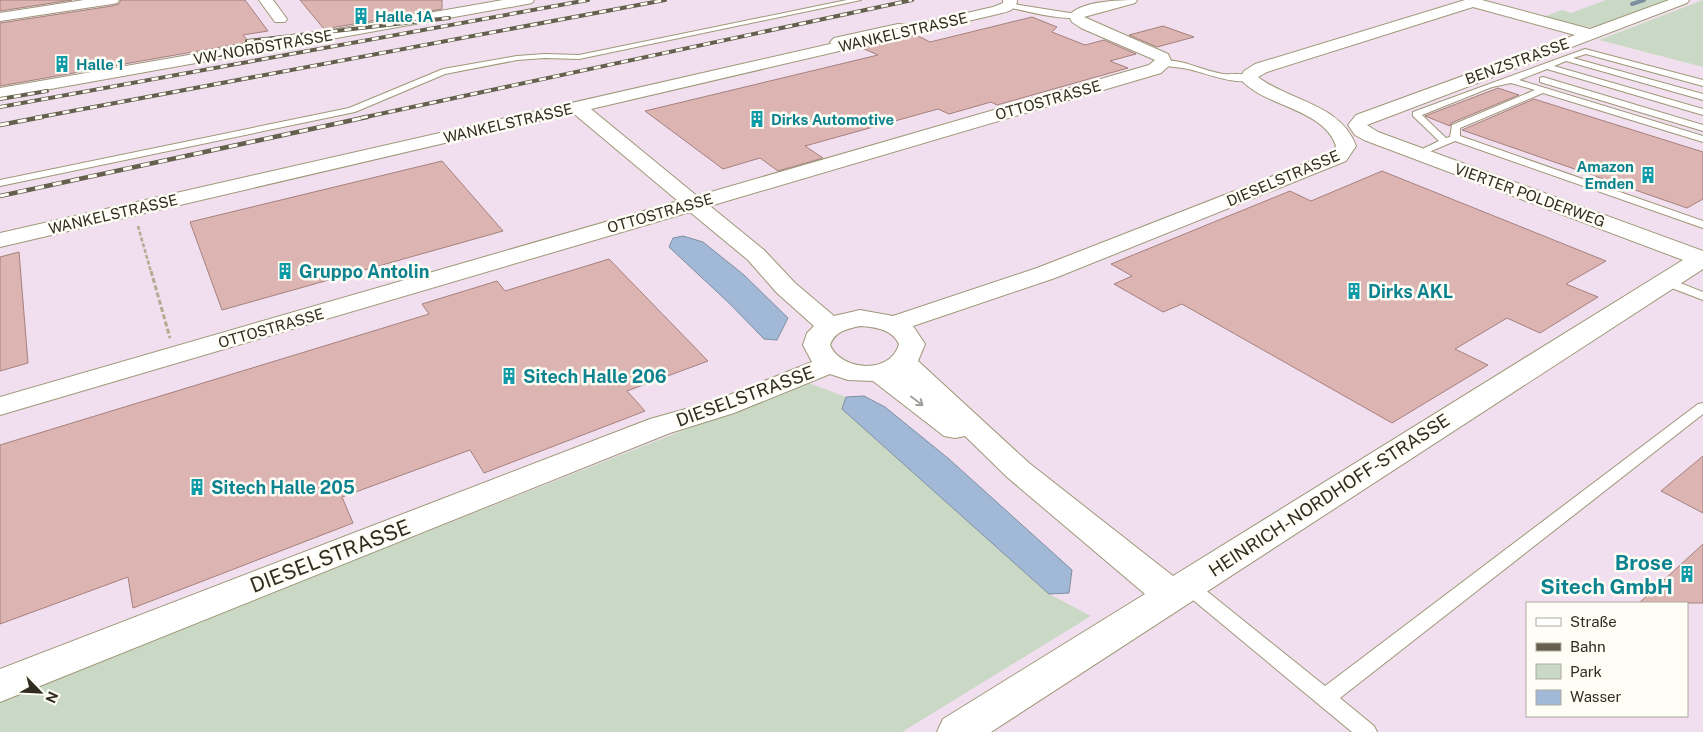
<svg xmlns="http://www.w3.org/2000/svg" width="1703" height="732" viewBox="0 0 1703 732" font-family="'Public Sans',sans-serif">
<rect width="100%" height="100%" fill="#f8f0cd"/>
<path fill="#f1dfef" fill-rule="evenodd" d="M0,0h1703l-104,40 104,27v665h-1703zM1527,603h160v113h-160z"/>
<g fill="#c9d9c5">
<path d="M1606,0h68l-76,27 -23,-1 -29,-8v-2l16,-6 9,3z"/>
<path d="M1703,0v67l-104,-27z"/>
<path d="M806,382l40,15 -4,12 207,185 42,22 -189,116h-902v-32z"/>
</g>
<g fill="#a1b9d7" stroke="#7f8fa0">
<path d="M683,236l20,6 41,33 44,43 -11,22 -13,-1 -34,-35 -61,-57 4,-9z"/>
<path d="M864,396l21,11 64,52 123,111 -3,23 -20,1 -207,-185 4,-12z"/>
</g>
<g fill="none" stroke-linecap="round" stroke-linejoin="round">
<path stroke="#7f8fa0" stroke-width="4" d="M1632,4l12,-4"/>
</g>
<g fill="#dcb5b2" stroke="#a5807d">
<path d="M0,0h72l-72,11z"/>
<path d="M121,0h124l23,31 -25,4 6,7 -249,44v-63l112,-17 7,-2z"/>
<path d="M300,0h142v9l-118,20z"/>
<path d="M1032,17l25,10 -5,5 33,13 19,-5 32,14 -26,7 18,7 -131,37 -6,-3 -42,12 -11,-5 -133,37 18,12 -45,13 -18,-13 -37,11 -78,-58 233,-56 -16,-7 54,-13 14,7z"/>
<path d="M1163,26l31,11 -37,10 -28,-12z"/>
<path d="M1498,88l21,7 -68,28 -1,3 -25,-10z"/>
<path d="M1534,99l169,53v47l-16,9 -225,-78z"/>
<path d="M442,161l61,70 -281,79 -32,-88z"/>
<path d="M1382,171l224,90 -40,23 32,13 -58,36 -33,-15 -52,31 33,16 -96,58 -210,-119 -19,8 -49,-28 18,-8 -21,-12 179,-73 21,10z"/>
<path d="M19,252l9,111 -28,8v-114z"/>
<path d="M609,259l99,102 -81,30 18,20 -161,62 -14,-23 -128,47 11,26 -220,85 -5,-31 -128,47v-179l429,-131 -7,-10 75,-23 8,10z"/>
<path d="M1703,456v57l-42,-22z"/>
<path d="M1703,544v59h-64z"/>
</g>
<g fill="none" stroke-linecap="round" stroke-linejoin="round">
<g stroke="#9e9777" stroke-width="2">
<g id="service">
<path d="M847,0h14l-282,59 -34,-1 -28,2 -72,14 -90,38 -355,74v-6l349,-72 94,-39 74,-13 28,-2 34,1z"/>
<path d="M1007,3l69,11 4,2c-11,7 -58,-6 -73,-9z"/>
<path d="M898,24l21,2 4,2 -4,2 -21,-2 -58,14v5l-4,2h-3l-3,-7 4,-4z"/>
<path d="M1585,49l118,31v6l-117,-32 -13,4 130,36v6l-137,-39 -12,5 149,43v6l-156,-46 -28,11 184,56v6l-160,-49 -83,35v8l243,85v7l-248,-87 -33,14h-6l-2,-2 25,-12 -26,-25v-4zM1511,83l24,7 -83,35 -2,12 -4,1 -24,-23 70,-28z"/>
<path d="M1161,61c21,-3 41,10 62,13 9,1 23,-2 30,4 -12,10 -50,-6 -65,-9 -9,-2 -18,-2 -27,-4z"/>
<path d="M1543,77l160,48v6l-163,-49v-4z"/>
<path d="M1665,277l38,15v8l-42,-16 -2,-3z"/>
<path d="M1703,403v11l-363,284 34,28 3,6h-25l-171,-142 -3,-5 3,-5 6,-2 6,2 132,106 373,-282z"/>
</g>
</g>
<g stroke="#9e9777" stroke-width="2">
<g id="minor">
<path d="M84,0h35l-2,3 -5,1 -112,17v-8z"/>
<path d="M259,0h14l14,19 -2,3h-10z"/>
<path d="M503,0h31l-2,3 -5,1 -527,94v-10z"/>
<path d="M1003,0h14c0,10 -10,12 -19,14l-407,95 106,87 452,-131 6,-5 -74,-32 -9,-6 -3,-6c10,-15 51,-16 68,-16l-2,3 -51,14 84,37 4,9 -11,10 -451,133 54,44 31,33 39,33 26,-6 33,6 144,-48 295,-115 4,-7c-12,-38 -76,-40 -96,-68l4,-7 11,-7 210,-64h17l108,29 79,-29h20l-2,3 -320,122 11,7 325,119v18l-712,463h-54l6,-13 202,-125 -138,-117 -42,-41 -10,2 -11,-2 -71,-55 -25,-1 -18,-6 -96,39 -64,20 -670,269v-33l650,-250 64,-18 98,-39 -9,-17 4,-12 7,-7 -37,-33 -29,-33 -58,-48 -690,203v-18l678,-196 -105,-88 -573,134v-14l993,-226 10,-4zM1473,7l102,28 -219,80 -8,10 7,10 9,5 319,120 -510,316 -144,-113 -111,-102 7,-17 -12,-18 142,-48 291,-117 10,-15c-15,-42 -67,-45 -98,-69l9,-5zM860,326c15,1 32,3 39,18 -8,31 -58,27 -69,1 5,-14 17,-16 30,-19z"/>
</g>
</g>
<path stroke="#b2ac90" stroke-width="2.5" stroke-dasharray="4 2" stroke-linecap="butt" d="M138,226l13,46"/>
<path stroke="#b2ac90" stroke-width="3" stroke-dasharray="5 2.5" stroke-linecap="butt" d="M151,271l19,67"/>
<use href="#service" fill="#fff" fill-rule="evenodd"/>
<use href="#minor" fill="#fff" fill-rule="evenodd"/>
<g stroke="#65604e" stroke-width="4">
<g id="rail-far1">
<path d="M247,41l202,-23"/>
<path d="M0,99l47,-8"/>
<path d="M0,107l588,-107"/>
<path d="M35,118l630,-118"/>
<path d="M361,118l551,-118"/>
</g>
</g>
<g stroke="#65604e" stroke-width="4.5">
<g id="rail">
<path d="M0,125l42,-8"/>
<path d="M0,196l367,-79"/>
</g>
</g>
<use href="#rail-far1" stroke="#fefdf6" stroke-width="2.5" stroke-dasharray="7" stroke-linecap="butt"/>
<use href="#rail" stroke="#fefdf6" stroke-width="3" stroke-dasharray="9" stroke-linecap="butt"/>
</g>
<defs><path id="oneway-shaft" d="M-6 0H5M1.5-3L5.5 0L1.5 3" fill="none" stroke-width="1.6" stroke-linecap="round" stroke-linejoin="round" transform="scale(1.25)"/></defs>
<use stroke="#a2a09b" href="#oneway-shaft" transform="translate(917 401) rotate(37)"/>
<defs>
<g id="building-bare" transform="scale(1.35)"><path d="M-4-6H4V6H1V3H-1V6H-4ZM-2.5-4.3h1.7v1.8h-1.7ZM.8-4.3h1.7v1.8H.8ZM-2.5-1h1.7V.8h-1.7ZM.8-1h1.7V.8H.8Z" fill="#0f9aa8" stroke="#fefdf6" stroke-width="2.5" paint-order="stroke"/></g>
</defs>
<g fill-rule="evenodd">
<use href="#building-bare" x="361" y="16"/>
<use href="#building-bare" x="62" y="64"/>
<use href="#building-bare" x="757" y="119"/>
<use href="#building-bare" x="1648" y="175"/>
<use href="#building-bare" x="285" y="271"/>
<use href="#building-bare" x="1354" y="291"/>
<use href="#building-bare" x="509" y="376"/>
<use href="#building-bare" x="197" y="487"/>
<use href="#building-bare" x="1687" y="574"/>
</g>
<g text-anchor="middle" dominant-baseline="central" stroke-width="5" stroke-linejoin="round" paint-order="stroke">
<g font-size="15" font-weight="bold" fill="#0d838f" stroke="#fefdf6" text-anchor="start">
<text x="375" y="16">Halle 1A</text>
<text x="76" y="64">Halle 1</text>
<text x="771" y="119">Dirks Automotive</text>
<text x="1634" y="166" text-anchor="end">Amazon<tspan x="1634" dy="17">Emden</tspan></text>
</g>
<g font-size="15" fill="#302d20" stroke="#fefdf6">
<text transform="translate(903 32) rotate(-13)">WANKELSTRASSE</text>
<text transform="translate(263 47) rotate(-10)">VW-NORDSTRASSE</text>
<text transform="translate(1517 61) rotate(-20)">BENZSTRASSE</text>
<text transform="translate(1048 100) rotate(-16)">OTTOSTRASSE</text>
<text transform="translate(508 123) rotate(-13)">WANKELSTRASSE</text>
<text transform="translate(1283 178) rotate(-23)">DIESELSTRASSE</text>
<text transform="translate(1530 195) rotate(20)">VIERTER POLDERWEG</text>
<text transform="translate(660 213) rotate(-16)">OTTOSTRASSE</text>
<text transform="translate(113 214) rotate(-13)">WANKELSTRASSE</text>
<text transform="translate(271 328) rotate(-16)">OTTOSTRASSE</text>
</g>
<g font-size="18" font-weight="bold" fill="#0d838f" stroke="#fefdf6" text-anchor="start">
<text x="299" y="271">Gruppo Antolin</text>
<text x="1368" y="291">Dirks AKL</text>
<text x="523" y="376">Sitech Halle 206</text>
<text x="211" y="487">Sitech Halle 205</text>
</g>
<g font-size="18" fill="#302d20" stroke="#fefdf6">
<text transform="translate(745 396) rotate(-20)">DIESELSTRASSE</text>
<text transform="translate(1329 495) rotate(-33)">HEINRICH-NORDHOFF-STRASSE</text>
</g>
<g font-size="21" fill="#302d20" stroke="#fefdf6">
<text transform="translate(330 556) rotate(-21)">DIESELSTRASSE</text>
</g>
<g font-size="21" font-weight="bold" fill="#0d838f" stroke="#fefdf6" text-anchor="end">
<text x="1673" y="562">Brose<tspan x="1673" dy="24">Sitech GmbH</tspan></text>
</g>
</g>
<rect x="1526" y="602" width="162" height="115" fill="#fefdf6" stroke="#acaaa0"/>
<rect x="1536" y="618" width="25" height="8" fill="#ffffff" stroke="#acaaa0"/>
<text x="1570" y="627" font-size="15" fill="#302d20">Straße</text>
<rect x="1536" y="643" width="25" height="8" fill="#65604e" stroke="#acaaa0"/>
<text x="1570" y="652" font-size="15" fill="#302d20">Bahn</text>
<rect x="1536" y="664" width="25" height="15" fill="#c9d9c5" stroke="#acaaa0"/>
<text x="1570" y="677" font-size="15" fill="#302d20">Park</text>
<rect x="1536" y="690" width="25" height="15" fill="#a1b9d7" stroke="#acaaa0"/>
<text x="1570" y="702" font-size="15" fill="#302d20">Wasser</text>
<g transform="translate(40 692) rotate(114)" stroke="#fefdf6" stroke-width="4" paint-order="stroke">
<path d="M0-4L9 19L0 12L-9 19Z" fill="#302d20"/>
<text y="-8" font-size="14" font-weight="bold" text-anchor="middle" fill="#302d20">N</text>
</g>
</svg>
